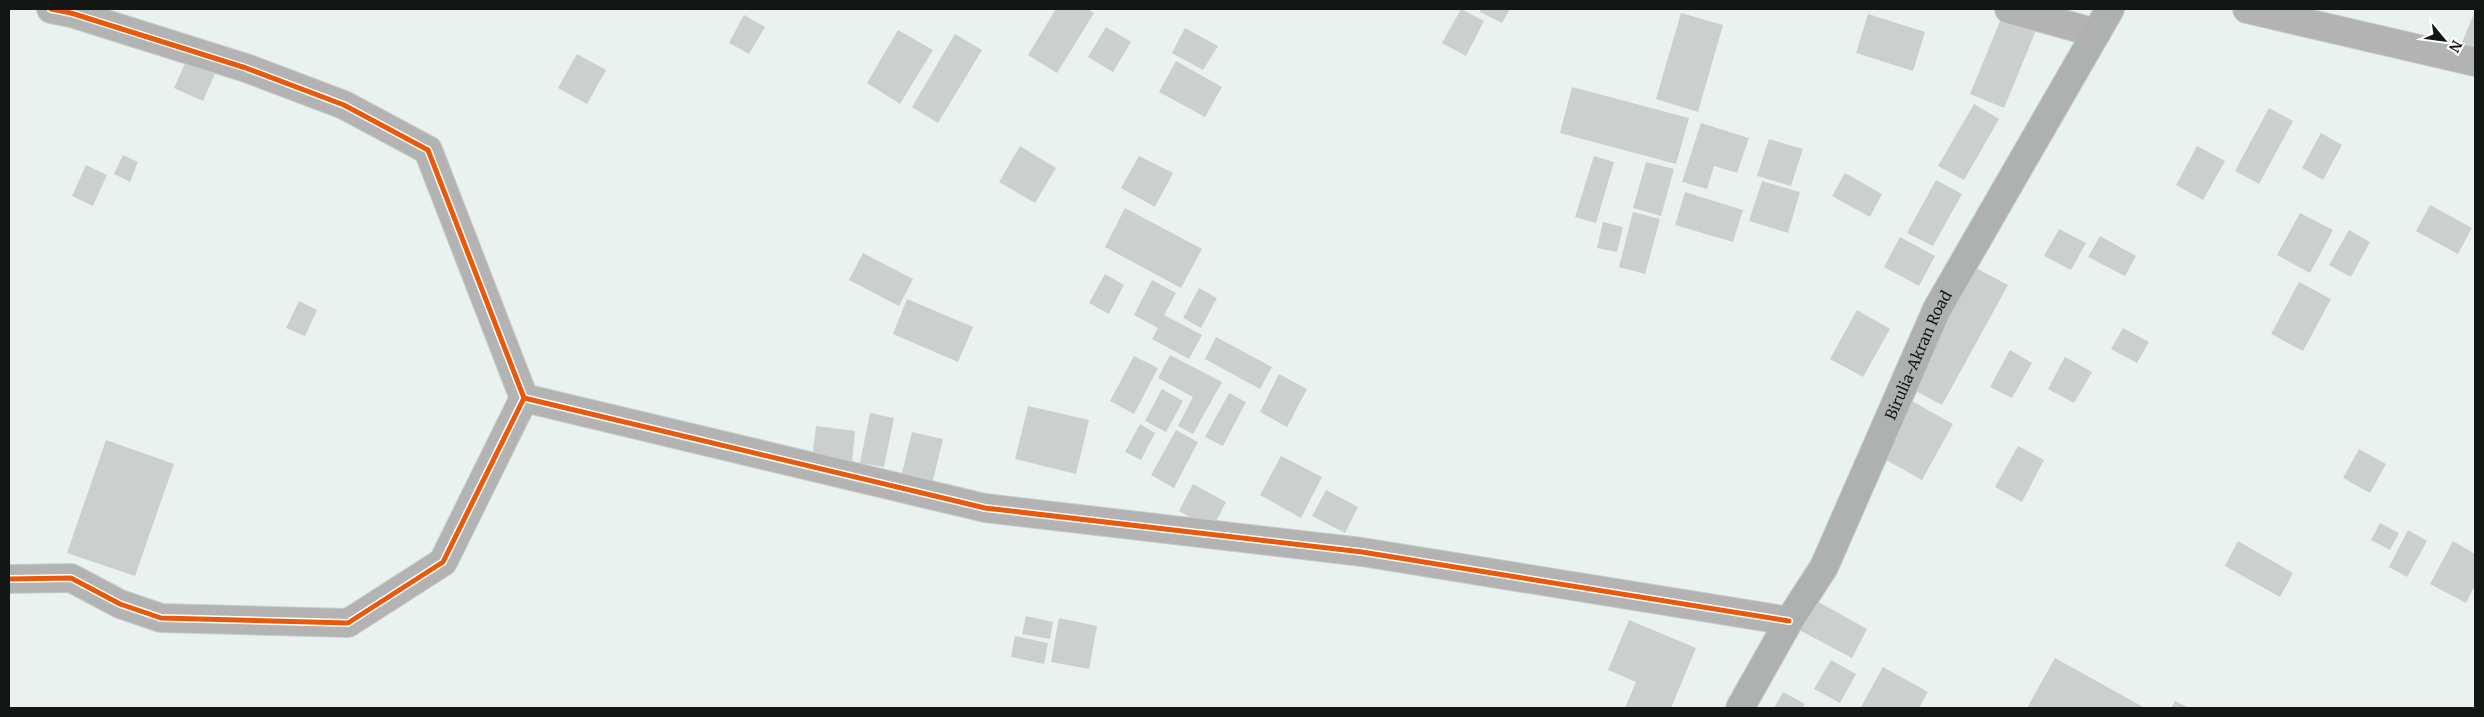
<svg xmlns="http://www.w3.org/2000/svg" width="2484" height="717" viewBox="0 0 2484 717" font-family="Merriweather,serif">
<rect width="100%" height="100%" fill="#eaf2ef"/>
<g fill="#cbd0ce">
<path d="M1056,9h31l7,4 -37,60 -29,-18z"/>
<path d="M1461,9l23,12 -18,35 -24,-13z"/>
<path d="M1481,9h29l-8,14 -22,-11z"/>
<path d="M2475,11v39l-14,-5z"/>
<path d="M1681,13l42,12 -25,87 -42,-13z"/>
<path d="M1868,14l57,18 -12,39 -57,-18z"/>
<path d="M2003,14l34,14 -33,80 -34,-14z"/>
<path d="M744,15l21,12 -16,27 -20,-11z"/>
<path d="M1106,27l25,15 -18,30 -25,-15z"/>
<path d="M1185,28l33,18 -15,24 -31,-17z"/>
<path d="M898,30l35,20 -33,54 -33,-21z"/>
<path d="M955,34l27,16 -44,73 -26,-16z"/>
<path d="M577,54l29,16 -19,34 -29,-16z"/>
<path d="M186,61l29,13 -12,27 -29,-13z"/>
<path d="M1176,61l46,26 -17,30 -46,-25z"/>
<path d="M1572,87l117,31 -13,46 -116,-31z"/>
<path d="M1974,104l25,15 -35,61 -26,-14z"/>
<path d="M2269,108l24,13 -34,63 -24,-13z"/>
<path d="M1701,123l48,15 -12,35 -23,-7 -7,23 -25,-7z"/>
<path d="M2321,133l21,12 -19,35 -21,-12z"/>
<path d="M1769,139l34,10 -12,37 -34,-10z"/>
<path d="M1020,146l36,22 -21,35 -36,-21z"/>
<path d="M2197,146l28,15 -22,39 -27,-15z"/>
<path d="M123,155l15,7 -8,20 -16,-8z"/>
<path d="M1139,156l34,17 -18,34 -34,-19z"/>
<path d="M1594,156l20,6 -18,61 -21,-6z"/>
<path d="M1646,162l28,7 -13,47 -28,-8z"/>
<path d="M86,165l21,10 -14,31 -21,-10z"/>
<path d="M1845,173l37,21 -12,23 -38,-21z"/>
<path d="M1936,180l26,14 -29,52 -26,-13z"/>
<path d="M1762,181l38,11 -12,41 -39,-12z"/>
<path d="M1685,192l58,18 -10,32 -58,-17z"/>
<path d="M2430,205l42,23 -14,26 -42,-23z"/>
<path d="M1125,208l77,41 -21,39 -76,-41z"/>
<path d="M1633,212l27,7 -15,55 -26,-7z"/>
<path d="M2300,213l33,17 -23,43 -33,-18z"/>
<path d="M1603,222l20,5 -6,25 -20,-4z"/>
<path d="M2059,229l27,14 -15,27 -27,-14z"/>
<path d="M2349,230l21,12 -19,35 -22,-12z"/>
<path d="M2100,236l36,20 -11,20 -37,-19z"/>
<path d="M1900,237l35,19 -16,30 -35,-19z"/>
<path d="M863,253l50,26 -14,27 -50,-26z"/>
<path d="M1974,267l34,18 -66,120 -34,-18z"/>
<path d="M1105,274l19,11 -15,29 -20,-11z"/>
<path d="M1152,280l24,13 -12,22 38,20 -13,24 -37,-20 6,-11 -24,-13z"/>
<path d="M2299,282l32,17 -28,52 -32,-17z"/>
<path d="M1199,288l18,10 -16,30 -18,-10z"/>
<path d="M907,299l66,28 -15,35 -65,-28z"/>
<path d="M299,301l18,9 -12,26 -19,-8z"/>
<path d="M1857,310l33,19 -27,48 -33,-18z"/>
<path d="M2123,328l26,14 -12,21 -26,-14z"/>
<path d="M1216,337l56,30 -12,22 -55,-30z"/>
<path d="M2010,350l22,13 -20,35 -22,-11z"/>
<path d="M1170,355l52,27 -29,52 -15,-8 15,-29 -35,-19z"/>
<path d="M1134,356l24,12 -24,46 -24,-13z"/>
<path d="M2065,357l27,15 -18,31 -26,-14z"/>
<path d="M1279,374l28,15 -20,38 -27,-15z"/>
<path d="M1162,389l21,12 -17,31 -21,-11z"/>
<path d="M1229,393l17,9 -23,44 -18,-9z"/>
<path d="M1910,400l43,24 -31,56 -43,-24z"/>
<path d="M1028,406l61,14 -13,54 -61,-15z"/>
<path d="M870,413l24,5 -10,49 -24,-4z"/>
<path d="M1140,424l15,9 -14,27 -16,-8z"/>
<path d="M816,426l39,5 -3,32 -40,-4z"/>
<path d="M1176,430l22,12 -24,46 -23,-13z"/>
<path d="M912,432l31,7 -11,45 -31,-7z"/>
<path d="M106,440l68,24 -39,112 -68,-23z"/>
<path d="M2018,446l26,14 -22,42 -27,-15z"/>
<path d="M2359,449l27,15 -16,29 -27,-15z"/>
<path d="M1281,456l41,21 -21,41 -41,-23z"/>
<path d="M1193,484l33,18 -14,27 -33,-18z"/>
<path d="M1326,490l32,17 -13,26 -33,-17z"/>
<path d="M2380,523l19,10 -9,17 -19,-10z"/>
<path d="M2408,530l19,11 -20,36 -18,-10z"/>
<path d="M2238,541l55,32 -13,24 -55,-31z"/>
<path d="M2453,541l22,13v31l-9,18 -36,-19z"/>
<path d="M1815,600l52,29 -15,29 -53,-28z"/>
<path d="M1026,616l27,6 -3,17 -28,-5z"/>
<path d="M1059,618l38,8 -8,43 -38,-7z"/>
<path d="M1629,620l67,28 -25,60h-46l11,-26 -28,-12z"/>
<path d="M1015,636l33,7 -4,21 -33,-7z"/>
<path d="M2055,658l90,50h-118z"/>
<path d="M1831,660l25,14 -16,29 -26,-14z"/>
<path d="M1883,667l45,25 -9,16 -58,-1z"/>
<path d="M1783,692l22,12 -3,4h-28z"/>
<path d="M2175,701l14,7h-18z"/>
</g>
<g fill="none" stroke-linecap="round" stroke-linejoin="round">
<g stroke="#c8cecc" stroke-width="30">
<g id="minor">
<path d="M51,9l20,4 175,55 98,37 84,45 96,248"/>
<path d="M2009,9l87,24"/>
<path d="M2247,9l228,53"/>
<path d="M9,579l62,-1 49,26 41,14 187,5 95,-61 81,-164 461,110 377,44 427,69"/>
</g>
</g>
<g stroke="#c8cecc" stroke-width="30">
<g id="highway">
<path id="s1" d="M1740,708l49,-87 35,-54 113,-258 173,-300"/>
</g>
</g>
<use href="#minor" stroke="#b4b3b3" stroke-width="28"/>
<use href="#highway" stroke="#aeb1af" stroke-width="28"/>
<g stroke="#fff" stroke-width="8">
<g id="cycleway">
<path d="M51,9l20,4 175,55 98,37 84,45 96,248"/>
<path d="M9,579l62,-1 49,26 41,14 187,5 95,-61 81,-164 461,110 377,44 427,69"/>
</g>
</g>
<use href="#cycleway" stroke="#e8590c" stroke-width="5"/>
</g>
<g text-anchor="middle" dominant-baseline="central" stroke-width="4" stroke-linejoin="round" paint-order="stroke">
<g font-size="15" fill="#121714" stroke="#fff">
<text stroke="none"><textPath href="#s1" startOffset="396">Birulia-Akran Road</textPath></text>
</g>
</g>
<rect width="2484" height="717" fill="none" stroke="#121714" stroke-width="20"/>
<g transform="translate(2444 40) rotate(119)" stroke="#ffffff" stroke-width="4" paint-order="stroke">
<path d="M0-4L9 19L0 12L-9 19Z" fill="#121714"/>
<text y="-8" font-size="14" font-weight="bold" text-anchor="middle" fill="#121714">N</text>
</g>
</svg>
